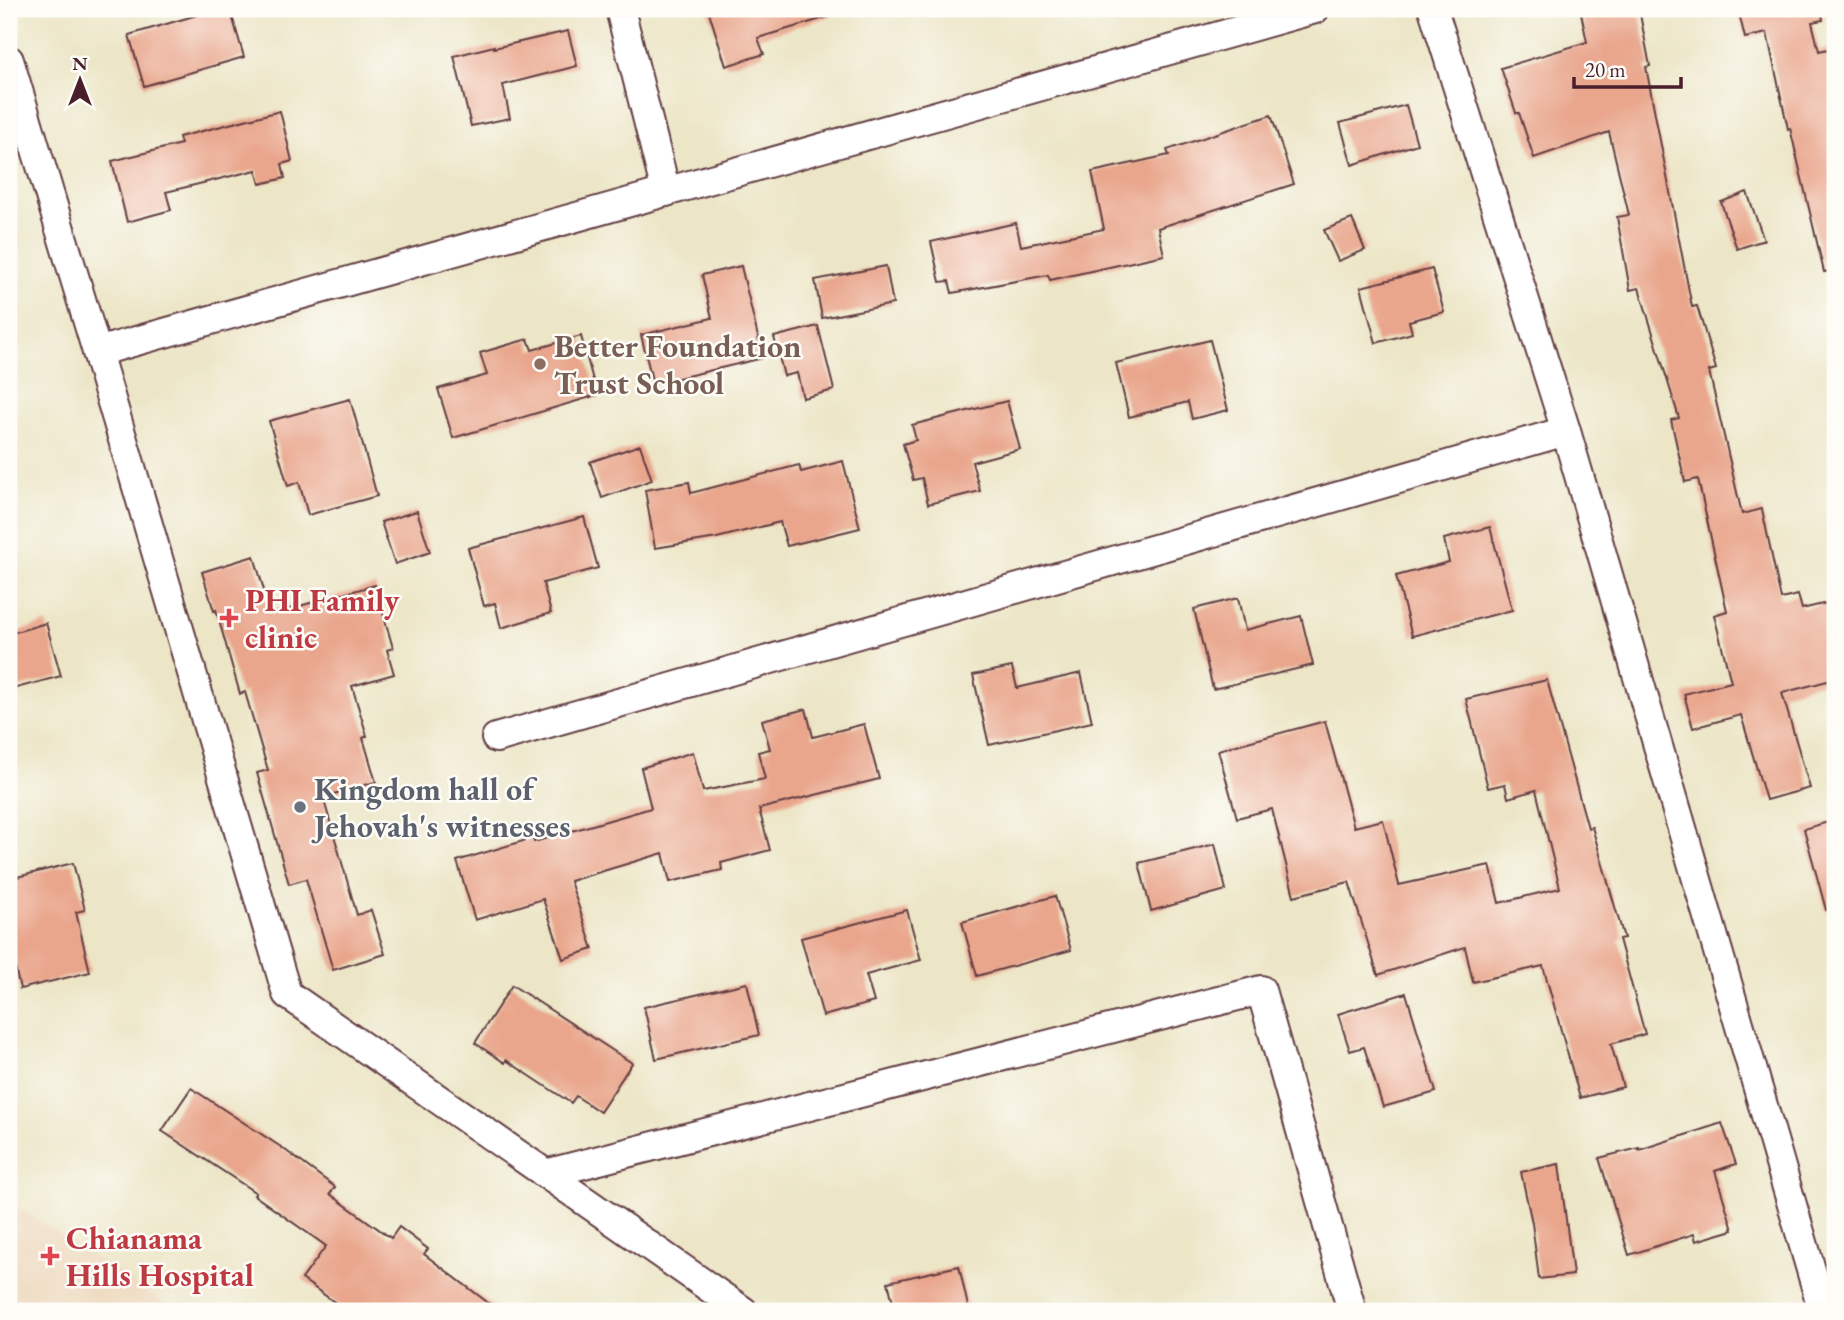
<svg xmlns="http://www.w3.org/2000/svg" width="1844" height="1320" viewBox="0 0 1844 1320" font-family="'EB Garamond',serif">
<rect width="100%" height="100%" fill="#fdfcf7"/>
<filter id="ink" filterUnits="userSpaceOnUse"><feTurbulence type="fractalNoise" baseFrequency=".0143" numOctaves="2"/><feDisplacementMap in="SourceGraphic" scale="14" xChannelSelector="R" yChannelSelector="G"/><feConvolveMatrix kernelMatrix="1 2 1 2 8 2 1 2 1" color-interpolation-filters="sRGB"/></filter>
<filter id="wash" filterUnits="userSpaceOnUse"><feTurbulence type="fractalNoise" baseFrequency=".00686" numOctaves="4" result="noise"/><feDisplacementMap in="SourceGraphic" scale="28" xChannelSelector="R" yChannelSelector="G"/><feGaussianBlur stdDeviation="1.57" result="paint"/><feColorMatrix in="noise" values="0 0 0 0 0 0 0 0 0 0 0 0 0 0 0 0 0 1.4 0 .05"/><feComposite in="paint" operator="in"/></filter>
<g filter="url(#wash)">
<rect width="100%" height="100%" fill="#ece5c6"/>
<path fill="#edd7bb" d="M9,1200l166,111h-166z"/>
<g id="blocks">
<g fill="#e9a68c">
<path d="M195,9h35l14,48 -100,29 -15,-51 68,-20z"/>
<path d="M708,9h122l1,7 -73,22 6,16 -38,12z"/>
<path d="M1602,9h37l11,57 -4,1 46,240 5,-1 19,63 -7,2 33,143 20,-5 19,90 17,-4 4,14 33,-8v78l-53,14 28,95 -44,12 -25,-85 -48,13 -9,-34 47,-12 -17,-67 13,-4 -29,-132 -13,3 -14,-62 8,-2 -40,-130 -9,2 -13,-73 12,-2 -20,-83 -75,26 -15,-45h-3l-15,-45 86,-26 -6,-29z"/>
<path d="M1738,9h83l2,11 -11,2 7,29 9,-2 7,32v189l-11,2 -34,-144 -2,1 -21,-96 -22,5z"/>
<path d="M568,31l9,35 -74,19 7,33 -39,8 -17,-70 40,-10v2z"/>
<path d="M1406,105l11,39 -65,21 -12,-42z"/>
<path d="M280,111l12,50 -10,3 3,14 -25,6 -4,-14 -90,22 5,18 -44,12 -15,-61 69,-17 -2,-7z"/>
<path d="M1271,115l23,69 -136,44 6,27 -114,25 -2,-5 -96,18 -3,-12 -9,1 -9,-40 85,-19 5,23 83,-17 -12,-57 77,-17 -2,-5z"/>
<path d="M1747,192l17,48 -27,9 -16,-47z"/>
<path d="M1352,219l13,31 -27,11 -14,-31z"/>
<path d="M741,266l22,92 -110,26 -12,-49 71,-17 -10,-43z"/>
<path d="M886,266l7,38 -71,14 -7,-38z"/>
<path d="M1432,269l12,43 -35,9 3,12 -36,10 -15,-56z"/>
<path d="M818,326l16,64 -31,8 -6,-25 -13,3 -10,-39z"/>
<path d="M581,336l16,59 -144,43 -15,-49 49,-14 -7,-22 48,-14 4,11z"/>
<path d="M1210,340l18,70 -36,9 -4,-17 -59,15 -13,-54z"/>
<path d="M350,399l27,97 -69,19 -9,-33 -11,4 -19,-65z"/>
<path d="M1007,401l13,48 -48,13 8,29 -52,13 -6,-26 -9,2 -10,-36 13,-4 -4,-15z"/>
<path d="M640,445l12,35 -50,18 -12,-36z"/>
<path d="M843,461l17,67 -73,18 -7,-24 -63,16 -62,10 -10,-58 44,-8 2,11 108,-28 2,7z"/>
<path d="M417,511l13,41 -35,12 -14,-42z"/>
<path d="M584,517l14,51 -55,15 8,30 -50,15 -6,-25 -11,3 -16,-58z"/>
<path d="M1490,527l22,83 -100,26 -16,-60 53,-14 -5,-23z"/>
<path d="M254,556l17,58 104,-29 18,63 -6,2 7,24 -42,12 15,50 -4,2 13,44 -53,15 34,118 14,-5 14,44 -52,16 -27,-91 -17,5 -32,-111 11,-3 -23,-78 -5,2 -24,-84 -2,1 -12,-39z"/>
<path d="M1238,598l7,32 56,-14 12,49 -100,24 -19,-80z"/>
<path d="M46,623l15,53 -52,14v-56z"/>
<path d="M1012,667l5,21 64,-15 11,49 -103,23 -16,-70z"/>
<path d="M1547,680l41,148 4,-1 32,111 -5,1 26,95 -34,10 12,43 -43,11 -37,-132 -70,16 -8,-35 -87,28 -29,-93 -55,14 -22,-87 -35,9 -19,-68 107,-29 29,106 29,-7 16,65 91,-20 9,38 61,-15 -24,-98 -28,8 -3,-14 -17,4 -22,-89z"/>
<path d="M806,709l7,28 51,-13 15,55 -120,30 11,41 -49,13 1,7 -52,12 -7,-29 -93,28 23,68 -30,10 -20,-60 -68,21 -18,-59 76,-23 1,4 117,-34 -10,-40 52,-16 10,39 62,-12 -7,-27 12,-3 -8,-29z"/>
<path d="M1835,820v89l-9,1 -22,-81z"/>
<path d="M1215,844l11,46 -75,21 -12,-48z"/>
<path d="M73,863l12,47 -9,2 14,60 -70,17 -11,-48v-62z"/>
<path d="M1055,896l16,54 -94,26 -15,-54z"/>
<path d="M907,910l14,50 -55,15 8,27 -51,14 -22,-78z"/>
<path d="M747,983l12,52 -103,24 -12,-52z"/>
<path d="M512,985l120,78 -32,49 -24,-16 -5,7 -65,-43 -1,3 -30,-20z"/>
<path d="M1406,993l30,99 -53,15 -19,-60 -14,4 -12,-37z"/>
<path d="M191,1088l90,59 54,40 -5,7 61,44 8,-11 29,22 -4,5 75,57h-152l-45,-32 24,-33 -72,-51 2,-2 -94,-62z"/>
<path d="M1722,1123l14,41 -21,7 18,59 -37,11 -2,-7 -65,21 -30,-97 40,-10v2z"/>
<path d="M1559,1164l14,111 -34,4 -7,-56 -11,-51z"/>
<path d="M959,1266l10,45h-74l-7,-29z"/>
</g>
</g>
</g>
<g filter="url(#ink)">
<use href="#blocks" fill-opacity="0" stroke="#623d42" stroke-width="2"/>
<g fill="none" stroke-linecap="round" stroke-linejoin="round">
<g stroke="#623d42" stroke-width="32">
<g id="street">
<path d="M620,9l46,183"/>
<path d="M1433,9l133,422 257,880"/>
<path d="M9,60l88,292 190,642 456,317"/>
<path d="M97,352l1218,-343"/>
<path d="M496,738l1070,-307"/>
<path d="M545,1174l716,-184 91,321"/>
</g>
</g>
<use href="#street" stroke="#fff" stroke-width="28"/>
</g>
</g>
<circle fill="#8d6e63" stroke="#fdfcf7" stroke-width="2.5" cx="540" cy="364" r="7"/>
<g fill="#e0444e" stroke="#fdfcf7" stroke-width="2.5">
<path d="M225.5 607.5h7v7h7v7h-7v7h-7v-7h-7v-7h7z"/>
<path d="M46.5 1245.5h7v7h7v7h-7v7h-7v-7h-7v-7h7z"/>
</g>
<circle fill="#6b7280" stroke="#fdfcf7" stroke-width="2.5" cx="300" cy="807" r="7"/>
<g text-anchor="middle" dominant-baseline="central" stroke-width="5" stroke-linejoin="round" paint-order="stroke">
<g font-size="32" font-weight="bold" fill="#785e54" stroke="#fdfcf7" text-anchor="start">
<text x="554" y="346">Better Foundation<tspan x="554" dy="37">Trust School</tspan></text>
</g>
<g font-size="32" font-weight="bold" fill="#be3a42" stroke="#fdfcf7" text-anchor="start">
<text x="245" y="600">PHI Family<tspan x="245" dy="37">clinic</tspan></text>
<text x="66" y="1238">Chianama<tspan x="66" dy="37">Hills Hospital</tspan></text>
</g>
<g font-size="32" font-weight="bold" fill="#5b616d" stroke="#fdfcf7" text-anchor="start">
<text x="314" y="789">Kingdom hall of<tspan x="314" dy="37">Jehovah's witnesses</tspan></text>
</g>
</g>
<rect width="1844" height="1320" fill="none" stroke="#fdfcf7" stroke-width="35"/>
<g transform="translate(80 80)" stroke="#fdfcf7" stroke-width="5" paint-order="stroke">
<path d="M0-5L12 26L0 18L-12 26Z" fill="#4a1f2b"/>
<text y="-10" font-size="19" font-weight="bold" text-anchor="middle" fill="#4a1f2b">N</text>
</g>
<path d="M1574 77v10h107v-10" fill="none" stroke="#4a1f2b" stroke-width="3.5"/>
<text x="1585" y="77" font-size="21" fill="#4a1f2b" stroke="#fdfcf7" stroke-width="5" paint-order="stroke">20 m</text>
</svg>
